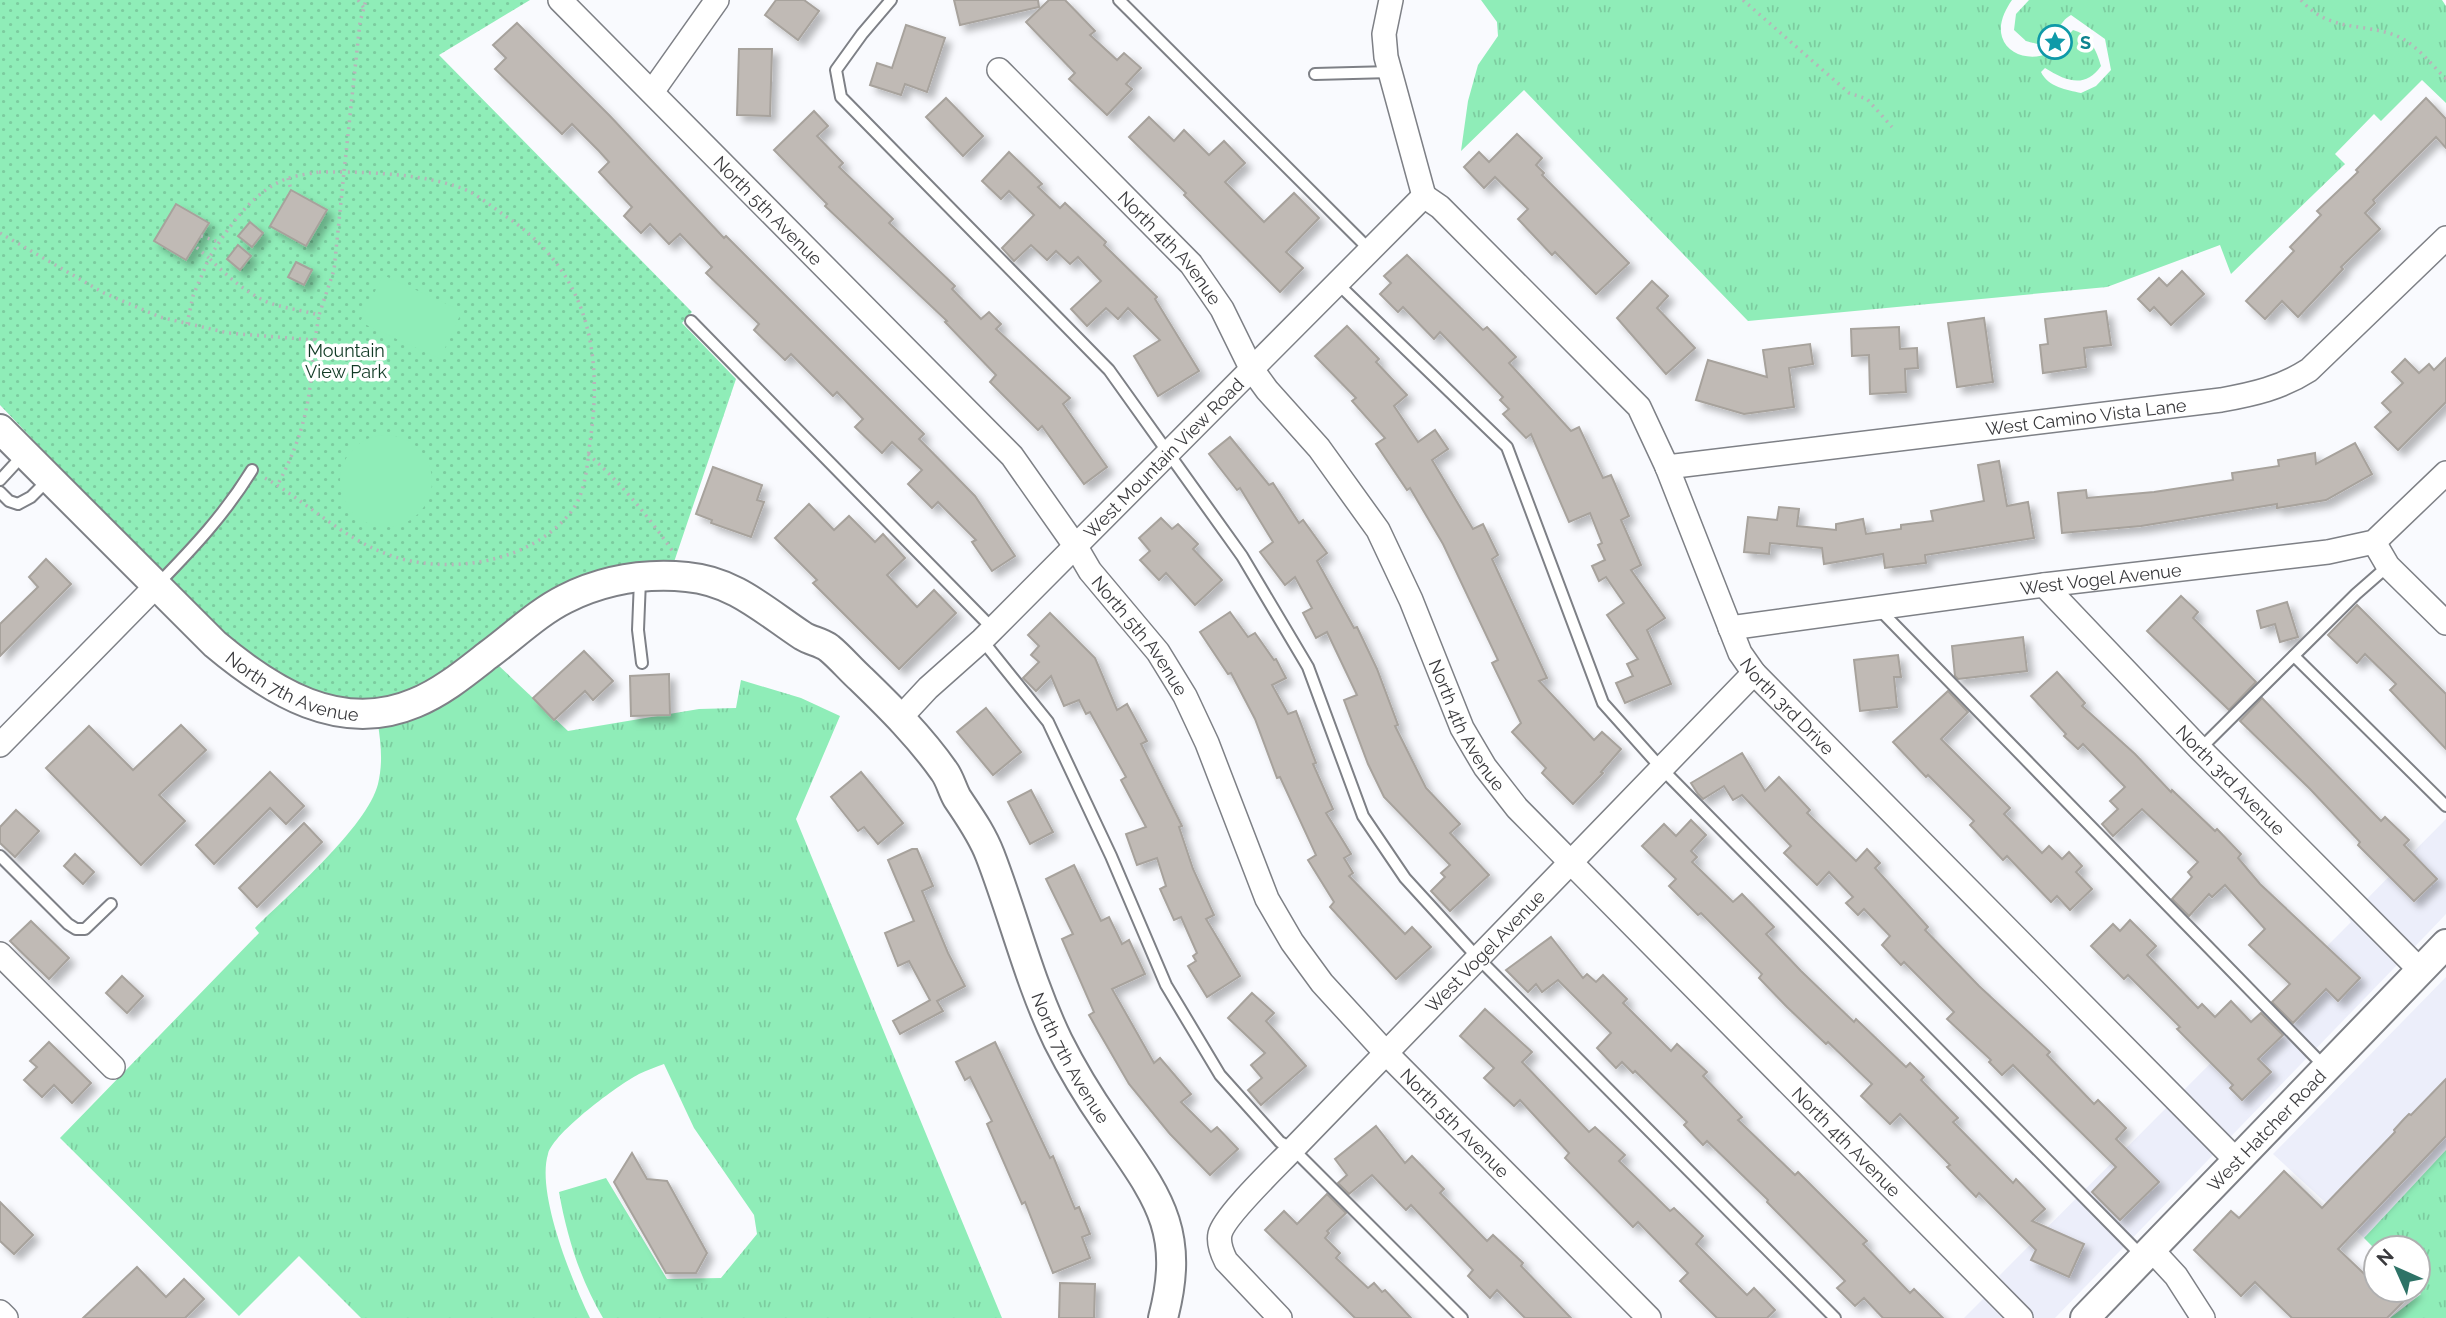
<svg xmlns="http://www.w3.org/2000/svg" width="2446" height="1318" viewBox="0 0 2446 1318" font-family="Raleway,sans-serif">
<defs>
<pattern id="grass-tufts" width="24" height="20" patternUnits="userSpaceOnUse" patternTransform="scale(1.75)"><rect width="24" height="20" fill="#8fedb8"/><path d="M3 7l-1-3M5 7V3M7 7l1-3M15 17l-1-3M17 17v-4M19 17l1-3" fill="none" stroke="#7ccc9f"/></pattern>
<pattern id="park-dots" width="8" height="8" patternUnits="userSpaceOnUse" patternTransform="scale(1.75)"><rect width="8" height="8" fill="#8fedb8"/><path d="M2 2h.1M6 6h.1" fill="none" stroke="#7ccc9f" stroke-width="1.8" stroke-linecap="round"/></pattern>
<filter id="shadow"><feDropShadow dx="6" dy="6" stdDeviation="3.5" flood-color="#0004"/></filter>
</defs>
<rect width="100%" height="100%" fill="#f9fafe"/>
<g fill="#eceefa">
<path d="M2446,819v95l-19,20 -372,384h-91l38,-38 -3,-4 352,-354 -3,-4z"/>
<path d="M2446,977v173l-82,88 -91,-84z"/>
</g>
<g fill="url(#grass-tufts)">
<path d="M1481,0h531c-7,10 -14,24 -10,37 6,19 30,24 47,16 9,-5 17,-15 24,-23 16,4 24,21 28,36 -16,23 -35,15 -56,2l-4,4c7,15 26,18 40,21l15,-7 15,-16 -6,-31 -34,-24c-13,7 -12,21 -30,30l-15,-4 -12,-11 2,-16 13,-14h413l4,6v97l-24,-23 -41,41 -7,-7 -39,40 10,10 -114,110 -11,-29 -113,42 -359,34 -224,-231 -63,61 7,-50 10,-36 20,-29 -1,-14z"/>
<path d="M498,665l70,66 131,-22 37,-1 5,-28 60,18 39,18 -44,103 206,499h-399c-23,-39 -36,-81 -44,-126l47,-14 61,101 54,-1 36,-44 -3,-19 -60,-87 -30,-64c-8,3 -17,6 -25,10 -21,11 -85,58 -91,80 -12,39 24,127 42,164h-229l-62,-62 -60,60 -179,-178 199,-205 -4,-5c33,-33 112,-101 123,-144 5,-21 3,-39 0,-60z"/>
<path d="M2446,1150v168h-56l31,-24 -4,-4 1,-42h-42v2l-12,-12z"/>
</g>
<path fill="url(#park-dots)" d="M0,0h530l-91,55 253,257 -10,11 54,56 -63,186 -30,-1 -232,128 -46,10 -51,-9 -51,-24 -78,-70 -185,-194z"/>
<g fill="#8fedb8">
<path d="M383,275l79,36 -22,48 -80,-37z"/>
<circle cx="386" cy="481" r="46"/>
</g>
<g fill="#c0bab5" stroke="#a7a29c" stroke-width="2" filter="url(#shadow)">
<path d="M776,0h28l15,11 -21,29 -33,-25z"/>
<path d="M954,0h84l1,7 -79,18z"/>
<path d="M1049,0h16l30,31 -5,4 27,25 7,-7 17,15 -15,16 6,5 -25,26 -38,-36 6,-6 -49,-51z"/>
<path d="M517,23l93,93 114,122 2,-2 198,198 -5,5 56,57 40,60 -23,15 -20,-29 4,-2 -38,-38 -6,6 -24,-24 14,-14 -30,-28 -10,11 -27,-26 8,-8 -26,-27 -4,4 -42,-42 -6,6 -31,-30 5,-6 -53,-51 6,-6 -32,-33 -11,10 -19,-20 -9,9 -17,-17 8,-9 -33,-35 10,-10 -10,-11 -27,-27 -10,10 -67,-65 11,-11 -13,-13z"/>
<path d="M906,25l39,13 -18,54 -22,-8 -4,11 -31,-10 7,-22 15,5z"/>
<path d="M739,49h33l-2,67 -33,-1z"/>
<path d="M946,98l37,38 -20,20 -37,-39z"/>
<path d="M2426,98l20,21v29l-10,-11 -63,63 2,3 -10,10 15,16 -39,38 2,2 -45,48 -16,-16 -17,18 -19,-18 48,-50 -4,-4 31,-32 -4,-4 41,-39 -2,-2z"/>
<path d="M814,111l14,15 -11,10 26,27 -4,4 54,52 -4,4 66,63 -3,3 29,30 8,-7 12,12 -5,5 74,69 -7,6 44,63 -23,17 -42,-58 -4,4 -48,-48 6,-7 -51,-53 2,-1 -122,-115 2,-2 -53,-54z"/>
<path d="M1149,117l25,24 10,-11 25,25 15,-14 21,22 -20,19 39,40 30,-29 25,25 -33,34 17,16 -23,24 -96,-97 2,-2 -57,-56z"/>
<path d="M1517,134l25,24 -6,7 8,8 -2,2 87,88 -33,31 -41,-42 -3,3 -34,-36 10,-10 -33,-32 -11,11 -20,-21 15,-15 10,10z"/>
<path d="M1009,152l33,32 -4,3 22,21 5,-5 41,39 -2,3 53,52 -2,2 44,72 -41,25 -24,-40 26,-16 -32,-32 -10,11 -12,-11 -19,18 -16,-17 30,-28 -23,-24 -8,7 -14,-13 -9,9 -16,-15 -17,16 -12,-13 32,-33 -25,-24 -8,8 -19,-18z"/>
<path d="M291,190l36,20 -21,36 -36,-20z"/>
<path d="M176,204l33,19 -23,37 -32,-19z"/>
<path d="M250,222l13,11 -11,14 -14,-11z"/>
<path d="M238,245l13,11 -11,14 -13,-11z"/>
<path d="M1407,255l76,75 4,-3 29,30 -7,6 62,68 8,-4 24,51 8,-3 18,41 -8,4 20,45 -10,5 34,48 -18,12 24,54 -46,19 -9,-20 17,-7 -6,-12 11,-5 -31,-44 17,-12 -18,-26 -7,4 -7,-15 13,-6 -7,-15 4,-2 -12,-30 -21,9 -38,-88 -5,4 -23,-24 6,-5 -9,-9 3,-3 -63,-65 -6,7 -31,-32 -5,5 -18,-18 11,-11 -7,-7z"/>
<path d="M296,262l16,8 -8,15 -16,-8z"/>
<path d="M2182,271l22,23 -33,31 -17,-18 -4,4 -12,-12 21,-21 8,8z"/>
<path d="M1652,281l16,15 -11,12 38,40 -29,26 -49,-56z"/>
<path d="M2106,311l5,34 -27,3 2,19 -43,6 -3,-28 8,-1 -3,-25z"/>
<path d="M1984,318l9,64 -36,5 -9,-64z"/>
<path d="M1347,326l32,33 -3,3 31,33 -13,11 24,36 17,-12 13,19 -16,11 41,69 10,-5 15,31 -6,4 55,119 -8,3 55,59 8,-8 19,17 -20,23 2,1 -30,31 -31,-31 4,-5 -34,-36 9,-9 -29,-60 6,-3 -55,-116 -33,-56 -3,2 -31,-46 9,-6 -33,-37 4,-3 -41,-42z"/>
<path d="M1899,327l1,22 17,-1 1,20 -13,1 1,23 -36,2 -1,-39 -17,1 -1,-27z"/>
<path d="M1810,344l3,20 -24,4 5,39 -50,7 -48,-14 12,-40 59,17 -4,-27z"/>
<path d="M2446,358v44l-48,48 -23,-23 16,-15 -9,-9 21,-20 -11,-11 13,-13 14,14 10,-9 5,6z"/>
<path d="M1230,437l39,48 4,-2 26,40 4,-3 24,33 -10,8 37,67 3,-1 20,42 21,56 -3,1 31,62 34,36 -10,9 39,42 -39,36 -19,-20 14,-14 -4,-4 9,-8 -66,-68 -16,-33 -24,-64 13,-5 -30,-63 -11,6 -13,-25 9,-5 -17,-31 -10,8 -25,-33 13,-10 -33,-54 -3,2 -28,-36z"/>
<path d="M2355,443l17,31 -46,26 -49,8v-4l-136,22 -79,7 -4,-40 28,-3 1,8 67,-6 79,-12 -1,-7 47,-7 -1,-6 37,-7 1,11z"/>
<path d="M1999,461l8,45 21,-4 6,36 -109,17 1,8 -41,5 -2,-14 -59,10 -2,-16 -52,-5 -1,11 -25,-2 4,-35 29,3 2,-13 20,2 -2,17 39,4v-6l27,-5 3,15 35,-5v-4l32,-4 -2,-10 53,-10 -6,-36z"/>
<path d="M713,467l49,18 -5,15 7,2 -13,35 -40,-14 1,-3 -16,-6z"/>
<path d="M809,504l25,26 15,-14 26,26 8,-8 22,24 -18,17 30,32 17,-17 22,23 -57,56 -86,-86 4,-3 -42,-42z"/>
<path d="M1161,518l11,11 6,-5 20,20 -5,5 29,31 -27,25 -29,-32 -7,7 -19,-20 10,-9 -11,-13z"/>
<path d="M46,559l25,25 -71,72v-32l38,-37 -9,-10z"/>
<path d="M2181,596l17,16 -5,6 63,64 -27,28 -82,-79z"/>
<path d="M2287,602l11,35 -18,5 -5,-18 -14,4 -4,-17z"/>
<path d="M2357,605l89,89v55l-56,-59 6,-6 -31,-30 -8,9 -29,-28z"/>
<path d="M1230,612l18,25 7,-4 19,27 2,-1 10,19 -14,7 16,29 8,-3 20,52 -3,1 20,45 -7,4 25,41 -7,4 9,15 -4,3 56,58 7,-7 19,20 -35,32 -66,-72 4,-5 -26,-42 8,-5 -36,-78 -3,1 -22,-59 -24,-46 -3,1 -28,-42z"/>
<path d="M1050,613l45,45 22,52 10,-6 20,37 -6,3 41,82 -3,1 14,42 21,46 -8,4 34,57 -33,21 -19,-31 8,-5 -3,-5 4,-3 -16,-36 -7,3 -14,-31 6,-3 -9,-28 -20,7 -11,-31 20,-7 -25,-47 5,-3 -36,-65 -4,2 -7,-14 -15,6 -13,-30 -15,15 -13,-13 16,-16 -8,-7 8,-9 -11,-11z"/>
<path d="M2023,637l4,34 -69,8 -3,-3 -3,-30z"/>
<path d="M584,651l29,30 -20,19 -8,-9 -31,29 -21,-22z"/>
<path d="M1898,655l3,22h-7l3,30 -37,4 -6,-51z"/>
<path d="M2057,672l28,31 -3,3 53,48 36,38 1,-2 43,41 2,-2 24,25 -3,4 22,26 100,94 -22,23 -12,-12 -33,34 -21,-21 18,-18 -41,-39 16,-16 -40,-44 -13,12 -3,-3 -20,22 -17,-17 20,-22 -4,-5 10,-10 -56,-53 -29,27 -11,-12 16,-15 -8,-8 15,-14 -42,-43 -5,5 -14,-13 2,-2 -35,-38z"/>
<path d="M669,674l1,41 -39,1 -1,-40z"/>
<path d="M1948,691l20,21 -27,27 69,69 -6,6 38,39 7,-7 13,13 7,-7 13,14 -6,6 16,17 -22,21 -13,-14 -6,6 -44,-46 -4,4 -33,-35 4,-4 -46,-46 -2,2 -33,-35z"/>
<path d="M2262,698l119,123 4,-4 24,23 -5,5 33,34 -23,22 -56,-56 2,-3 -50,-53 -70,-68z"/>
<path d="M986,708l35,44 -28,23 -36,-43z"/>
<path d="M181,725l25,25 -47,45 26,26 -44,44 -95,-97 43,-42 44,44z"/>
<path d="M1742,753l23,38 14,-14 31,33 -3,3 49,48 11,-12 13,14 -5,5 53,59 -3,3 54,56 71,66 -3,3 47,49 4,-4 28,28 -10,11 43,43 -39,38 -28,-28 24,-25 -103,-102 -11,10 -13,-13 2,-2 -44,-41 7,-7 -50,-50 -3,3 -19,-20 8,-9 -26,-27 -6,6 -12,-12 7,-6 -24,-25 -12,13 -33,-32 7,-7 -49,-51 -9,5 -9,-14 -21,13 -5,-5 -7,-11z"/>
<path d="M270,772l34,34 -18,18 -16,-16 -56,56 -18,-19z"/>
<path d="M861,772l42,51 -25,21 -14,-17 -6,4 -27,-34z"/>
<path d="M1031,790l22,42 -23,12 -22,-42z"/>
<path d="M16,810l23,21 -24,26 -15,-14v-16z"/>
<path d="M1691,820l15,15 -15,16 6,6 -5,5 41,40 9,-8 32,33 -8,7 35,37 53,51 2,-3 50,48 4,-4 14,14 -3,3 37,38 -5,4 60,61 3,-4 29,30 -13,12 52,23 -15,33 -38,-17 5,-10 -57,-57 -3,4 -29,-30 3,-2 -50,-51 -10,10 -29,-28 11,-12 -44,-42 -2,2 -39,-37 -28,-29 3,-4 -61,-61 -3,2 -29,-29 7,-7 -34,-33 22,-22 12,12z"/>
<path d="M304,823l18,19 -65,65 -18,-19z"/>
<path d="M912,849h5l16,37 -11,5 26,62 17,33 -28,15 6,10 -43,23 -7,-13 37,-21 -21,-39 -11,5 -13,-33 29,-12 -26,-61z"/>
<path d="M75,854l19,18 -11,12 -19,-18z"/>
<path d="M1074,865l27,56 8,-4 13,27 7,-4 16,34 -33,15 42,74 6,-5 31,36 -10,8 30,30 6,-5 21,22 -28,26 -40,-41 -41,-50 -40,-69 5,-3 -32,-73 11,-5 -27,-55z"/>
<path d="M2130,920l26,26 -9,9 51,53 4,-4 13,13 16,-16 20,21 10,-9 22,22 -25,24 13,13 -29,28 -12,-12 3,-3 -56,-56 3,-2 -52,-52 -4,4 -33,-33 22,-22 7,7z"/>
<path d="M31,921l38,37 -20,21 -39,-38z"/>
<path d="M1551,937l32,41 4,-4 9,8 7,-7 24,24 -4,4 48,48 6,-7 30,28 -4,4 39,41 -4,3 57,55 3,-3 69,69 -4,3 47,49 4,-4 29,29h-60l-19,-20 -9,8 -18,-18 8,-7 -78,-79 1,-2 -61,-59 -4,4 -19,-20 3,-3 -52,-51 -2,2 -11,-11 -6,6 -19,-20 14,-15 -53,-53 -16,12 -6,-8 -8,8 -22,-22z"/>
<path d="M122,976l21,20 -16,17 -21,-20z"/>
<path d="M1252,993l22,20 -8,8 40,45 -45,39 -13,-15 14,-12 -11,-13 14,-12 -37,-35z"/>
<path d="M1485,1009l47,43 -10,10 67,70 6,-5 30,28 -6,6 51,50 4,-3 29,28 -7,8 51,51 7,-7 21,22 -8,8h-50l-37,-37 8,-8 -50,-51 -5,5 -68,-69 4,-5 -49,-53 -6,6 -30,-28 10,-10 -34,-32z"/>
<path d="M49,1042l42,41 -19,20 -18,-18 -12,12 -18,-17 13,-13 -7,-6z"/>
<path d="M995,1042l55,116 3,-2 22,53 4,-2 11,27 -8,3 8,21 -37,15 -28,-71 -3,2 -35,-80 5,-3 -22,-44 -5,3 -9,-18z"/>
<path d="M2446,1079v57l-108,113 38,36v5h39l-28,28h-95l-37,-36 -14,14 -47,-46 37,-39 8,7 45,-47 38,37 73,-76 -1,-2 10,-11 5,-5 2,1z"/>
<path d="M1376,1126l29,37 7,-7 32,33 -4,4 47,48 6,-6 30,28 -2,3 50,52h-46l-28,-28 -7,8 -22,-22 5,-6 -62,-65 -5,5 -34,-35 -23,19 -11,-11 9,-8 -12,-16z"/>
<path d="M632,1153l15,26 20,2 40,72 -11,20h-30l-52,-91z"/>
<path d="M1327,1194l19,19 -19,18 2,2 -4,5 15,15 -4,5 32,30 6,-5 8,9 3,-2 26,28h-56l-90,-88 19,-19 13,13z"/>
<path d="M0,1202l33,33 -19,19 -14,-13z"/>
<path d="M137,1267l29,30 18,-18 20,20 -19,19h-102z"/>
<path d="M1060,1283l35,1 -1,34h-35z"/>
</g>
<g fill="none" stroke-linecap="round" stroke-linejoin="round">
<g stroke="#7e8086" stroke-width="14">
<g id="service">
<path d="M891,0l-29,34 -26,36 5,27 268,273 133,186 66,111 55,149 42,62 73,80 357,360"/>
<path d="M1119,0l251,250"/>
<path d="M1315,74l76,-2"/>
<path d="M1337,283l170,164 96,256 59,66 480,487"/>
<path d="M691,321l302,308"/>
<path d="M0,480l24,-26"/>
<path d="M0,492l9,9 9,3 13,-7 18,-18"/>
<path d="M640,580l-2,50 4,33"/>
<path d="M158,584c36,-37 67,-70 94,-114"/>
<path d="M1880,610l445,457"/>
<path d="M982,640l66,82 63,134 55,129 54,90 60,67 13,7 169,169"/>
<path d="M2294,656l152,150"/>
<path d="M2200,749l156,-155 32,-28"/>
<path d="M0,856l68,68 8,5h9l26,-25"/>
</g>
</g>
<g stroke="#7e8086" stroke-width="26">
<g id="minor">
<path id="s1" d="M560,0l452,456 64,91 14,24 68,81 27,44 22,47 60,156 25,43 30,41 64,70 263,265"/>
<path d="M1391,0l-7,34 2,23 38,139"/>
<path id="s2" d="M999,70l192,194 31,45 29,59 16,22 52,58 59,82 33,70 51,128 23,39 32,41 504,510"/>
<path d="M652,92l65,-92"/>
<path id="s3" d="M1424,196l16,11 199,200 28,60 73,186 14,20 483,488"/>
<path id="s4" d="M1667,467l554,-67c33,-6 60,-12 88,-30l137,-132"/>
<path d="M2374,542l14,24 58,57"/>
<path id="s5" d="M2044,585l156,164 220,221"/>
<path id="s6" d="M1730,628l314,-43 284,-33 46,-10 72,-69"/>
<path id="s7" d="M901,717l27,-29 54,-48 442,-444"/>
<path d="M0,745l156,-159"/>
<path d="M0,954l113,113"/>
<path d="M2152,1250l24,26 27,42"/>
<path d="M0,1312l6,6"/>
<path id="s8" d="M1280,1318l-54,-57c-4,-8 -8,-18 -6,-27 4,-18 58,-69 73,-85l461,-476"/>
</g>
</g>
<g stroke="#7e8086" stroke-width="32">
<g id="tertiary">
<path id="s9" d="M0,429l215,215c56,47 125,91 200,59 27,-11 50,-30 73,-48 26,-19 49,-42 77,-56 38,-19 80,-26 122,-22 47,4 78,34 116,59 8,5 18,6 26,12 11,9 21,21 32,31 30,29 59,58 83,92 6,8 8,18 13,27 12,18 25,36 33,57 24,62 39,126 68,186 14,28 31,56 49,82 48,71 80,104 56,195"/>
<path id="s10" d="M2085,1318l361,-374"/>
</g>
</g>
<g stroke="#b5b6b9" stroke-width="3.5" stroke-dasharray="2 5" stroke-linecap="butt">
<path d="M358,0l6,8"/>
<path d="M1743,0l106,93 18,6 25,28"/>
<path d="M2301,0c29,33 61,22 96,36 19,8 34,28 49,43"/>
<path d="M319,172h25l-10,98 -15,45c-14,-4 -29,-6 -43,-10 -25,-7 -49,-29 -67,-47 19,-30 43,-66 77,-79 10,-4 23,-5 33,-7z"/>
<path d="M288,178l3,12"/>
<path d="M0,233l104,60 56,24 68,16 86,7c-3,58 -9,93 -36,144"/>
<path d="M201,236l18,6"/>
<path d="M187,324l6,-28 16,-38 -14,-12"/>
<path d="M315,340l4,-25"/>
<path d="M588,454c34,30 60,62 86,99"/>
<path d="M265,478c49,28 89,72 146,83 55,11 123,-3 160,-49 15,-19 16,-47 19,-70 14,-93 -4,-173 -86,-227 -13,-9 -26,-20 -40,-26 -38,-14 -80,-16 -120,-17l16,-150 6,-22"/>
</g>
<use href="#service" stroke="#fff" stroke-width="10"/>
<use href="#minor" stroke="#fff" stroke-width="23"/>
<use href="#tertiary" stroke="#fff" stroke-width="28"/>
</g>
<defs>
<g id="sight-ring" transform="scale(1.75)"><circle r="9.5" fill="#fff" stroke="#0f9aa8" stroke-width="1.5"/><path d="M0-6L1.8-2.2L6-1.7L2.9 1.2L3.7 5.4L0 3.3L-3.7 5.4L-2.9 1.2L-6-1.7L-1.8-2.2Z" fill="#0f9aa8"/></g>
</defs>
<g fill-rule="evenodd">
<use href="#sight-ring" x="2055" y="42"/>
</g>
<g text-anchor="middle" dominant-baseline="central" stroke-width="7" stroke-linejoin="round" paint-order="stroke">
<g font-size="18" font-weight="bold" fill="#0d838f" stroke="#fff" text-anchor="start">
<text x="2080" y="42">S</text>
</g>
<g font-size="18" fill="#3a3a3d" stroke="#fff">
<text stroke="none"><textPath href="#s1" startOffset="296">North 5th Avenue</textPath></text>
<text stroke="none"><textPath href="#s2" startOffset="247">North 4th Avenue</textPath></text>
<text stroke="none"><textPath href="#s4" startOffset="422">West Camino Vista Lane</textPath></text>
<text stroke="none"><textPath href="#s7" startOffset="369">West Mountain View Road</textPath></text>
<text stroke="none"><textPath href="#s6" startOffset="374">West Vogel Avenue</textPath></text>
<text stroke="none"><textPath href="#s1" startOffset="863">North 5th Avenue</textPath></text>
<text stroke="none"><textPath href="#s9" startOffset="394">North 7th Avenue</textPath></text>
<text stroke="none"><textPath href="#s3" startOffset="639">North 3rd Drive</textPath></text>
<text stroke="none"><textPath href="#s2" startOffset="814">North 4th Avenue</textPath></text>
<text stroke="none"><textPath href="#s5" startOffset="270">North 3rd Avenue</textPath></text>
<text stroke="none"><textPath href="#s8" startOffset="495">West Vogel Avenue</textPath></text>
<text stroke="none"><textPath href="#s9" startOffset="1477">North 7th Avenue</textPath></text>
<text stroke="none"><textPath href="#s1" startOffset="1451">North 5th Avenue</textPath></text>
<text stroke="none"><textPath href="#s10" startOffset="261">West Hatcher Road</textPath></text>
<text stroke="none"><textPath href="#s2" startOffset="1381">North 4th Avenue</textPath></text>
</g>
<g font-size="18" fill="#113a25" stroke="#fff">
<text x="346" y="350">Mountain<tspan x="346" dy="21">View Park</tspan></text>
</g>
</g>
<g transform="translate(2397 1269) rotate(315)"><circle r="33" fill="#ffffff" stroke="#b0b0b1" stroke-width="2"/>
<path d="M0-5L12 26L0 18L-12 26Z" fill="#2e7367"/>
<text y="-10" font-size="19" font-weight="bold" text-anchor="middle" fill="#3a3a3d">N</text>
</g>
</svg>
